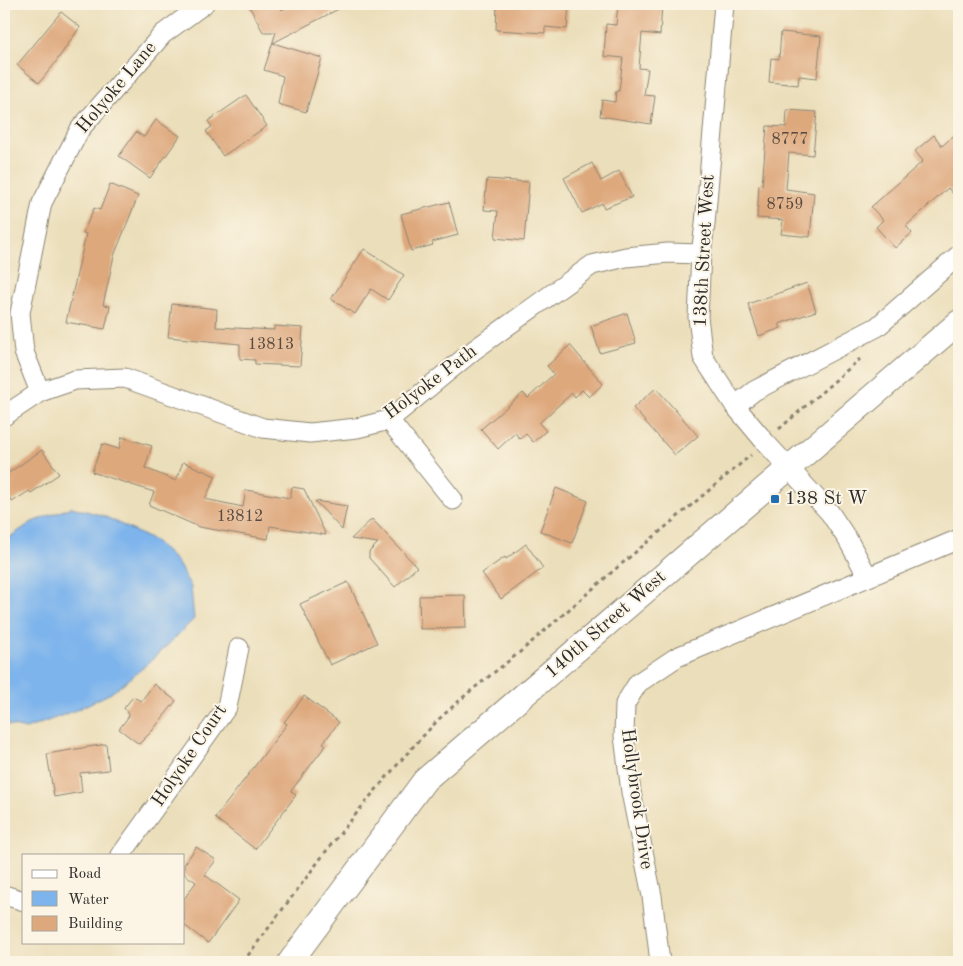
<svg xmlns="http://www.w3.org/2000/svg" width="963" height="966" viewBox="0 0 963 966" font-family="'Old Standard TT',serif">
<rect width="100%" height="100%" fill="#fcf5e5"/>
<filter id="ink" filterUnits="userSpaceOnUse"><feTurbulence type="fractalNoise" baseFrequency=".02" numOctaves="2"/><feDisplacementMap in="SourceGraphic" scale="10" xChannelSelector="R" yChannelSelector="G"/><feConvolveMatrix kernelMatrix="1 2 1 2 8 2 1 2 1" color-interpolation-filters="sRGB"/></filter>
<filter id="wash" filterUnits="userSpaceOnUse"><feTurbulence type="fractalNoise" baseFrequency=".0096" numOctaves="4" result="noise"/><feDisplacementMap in="SourceGraphic" scale="20" xChannelSelector="R" yChannelSelector="G"/><feGaussianBlur stdDeviation="1.12" result="paint"/><feColorMatrix in="noise" values="0 0 0 0 0 0 0 0 0 0 0 0 0 0 0 0 0 1.4 0 .05"/><feComposite in="paint" operator="in"/></filter>
<g filter="url(#wash)">
<rect width="100%" height="100%" fill="#ebdeba"/>
<path fill="#7db4ec" stroke="#54708c" d="M72,507l32,9 52,26 21,20 14,25 3,32 -21,21 -36,33 -26,20 -37,18 -48,18 -22,-5v-183l28,-19z"/>
<g id="blocks">
<g fill="#dea87d">
<path d="M248,4h31l3,6 12,-6h54l-75,39 49,15 -16,54 -28,-8 5,-28 -19,-6 12,-38h-13z"/>
<path d="M497,4h72l-2,25 -22,-2v6l-49,-3z"/>
<path d="M618,4h44l-2,31 -18,-2 -3,35 9,1 -4,26 11,1 -4,28 -51,-8 2,-16 13,2 1,-11h3l4,-33 -19,-2 2,-32 10,1z"/>
<path d="M61,12l19,15 -27,39 -14,17 -22,-18z"/>
<path d="M781,32l40,4 -4,42 -18,-2 -1,9 -29,-3 2,-24 8,1z"/>
<path d="M246,95l21,31 -44,30 -17,-25 6,-4 -4,-6z"/>
<path d="M787,110l30,2 -4,43 -24,-2 -3,36 28,4 -4,44 -29,-3 2,-14 -26,-2 2,-33 3,1 5,-60 19,1z"/>
<path d="M156,120l24,16 -30,42 -31,-22 17,-24 8,5z"/>
<path d="M959,131v70l-11,-13 -42,38 6,7 -17,15 -19,-21 7,-7 -12,-13 52,-46 -8,-10 19,-16 8,11z"/>
<path d="M592,163l9,18 18,-10 13,26 -28,11 -2,-5 -20,10 -18,-35z"/>
<path d="M487,179l42,3 -5,59 -29,-3 3,-27 -14,-1z"/>
<path d="M110,184l28,12 -24,60 -11,49 7,1 -5,23 -39,-7 20,-88 -3,-1 11,-25 6,2z"/>
<path d="M449,202l9,33 -26,7 1,3 -22,6 -10,-37z"/>
<path d="M364,249l40,26 -16,25 -17,-11 -16,25 -24,-15z"/>
<path d="M807,283l9,28 -37,13 2,4 -22,8 -11,-32z"/>
<path d="M172,304l45,5 -1,18 58,3v-4l29,2 -3,38 -45,-2v-4l-15,-1v-15l-72,-7z"/>
<path d="M627,313l9,30 -36,10 -9,-27z"/>
<path d="M570,345l33,39 -14,13 -7,-7 -7,7 -3,-4 -33,30 7,8 -13,11 -7,-8 -6,5 -5,-6 -17,16 -17,-20 42,-36 5,5 26,-24 -7,-8z"/>
<path d="M656,388l42,48 -23,19 -42,-47z"/>
<path d="M122,437l30,9 -7,22 31,13 7,-19 33,14 -11,23 38,8 3,-17 44,8 2,-11 12,2 22,46 -56,-9 -2,13 -69,-12 -50,-22 5,-13 -62,-20 10,-28 17,5z"/>
<path d="M42,450l17,24 -28,19 -2,-2 -17,11 -8,-13v-13z"/>
<path d="M556,488l32,13 -16,42 -32,-12z"/>
<path d="M315,501l32,5 -5,24z"/>
<path d="M372,519l45,48 -22,20 -26,-29v-6l9,-9 -27,-4z"/>
<path d="M526,544l17,24 -42,31 -19,-26 23,-16 1,2z"/>
<path d="M348,582l29,61 -47,22 -30,-61z"/>
<path d="M465,595l1,33 -46,1 -1,-33z"/>
<path d="M154,684l22,17 -24,30 -13,13 -20,-15 10,-13 -5,-8 9,-11 8,4z"/>
<path d="M304,696l35,26 -16,21 3,2 -35,46 5,4 -41,54 -40,-31 72,-94 -3,-2z"/>
<path d="M106,744l3,26 -29,3 2,19 -28,5 -7,-43z"/>
<path d="M196,847l20,13 -11,15 34,25 -31,43 -24,-18v-26l12,-17 -12,-8v-9z"/>
</g>
</g>
</g>
<g filter="url(#ink)">
<use href="#blocks" fill-opacity="0" stroke="#8b8472" stroke-width="1"/>
<g fill="none" stroke-linecap="round" stroke-linejoin="round">
<g stroke="#8b8472" stroke-width="21">
<g id="minor">
<path d="M724,4l-19,220 -4,30 -3,63 5,40 32,49 30,36 65,71 18,27 20,37"/>
<path d="M40,392l-16,-40 -4,-39 22,-110 38,-74 83,-95 41,-30"/>
<path d="M735,406l19,-15 123,-64 82,-72"/>
<path d="M4,416l36,-24 35,-12 50,-2 138,50 47,5 47,-5 32,-8 85,-70 118,-85 34,-8 42,-4 33,1"/>
<path d="M389,420l64,80"/>
<path d="M121,855l106,-148 12,-59"/>
<path d="M4,895l20,6"/>
<path d="M660,962l-8,-66 -21,-104 -7,-56 1,-32 13,-21 39,-26 282,-118"/>
</g>
</g>
<g stroke="#8b8472" stroke-width="26">
<path id="tertiary" d="M290,962l135,-182 534,-458"/>
</g>
<g stroke="#8b8472" stroke-width="3" stroke-dasharray="4 4" stroke-linecap="butt">
<path d="M779,429l81,-70"/>
<path d="M243,962l84,-112 41,-51 42,-49 29,-31 29,-26 52,-41 99,-86 132,-111"/>
</g>
<use href="#minor" stroke="#fff" stroke-width="19"/>
<use href="#tertiary" stroke="#fff" stroke-width="24"/>
</g>
</g>
<rect fill="#1f6fb2" stroke="#fcf5e5" stroke-width="2" x="770" y="494" width="10" height="10" rx="2.5"/>
<g text-anchor="middle" dominant-baseline="central" stroke-width="4" stroke-linejoin="round" paint-order="stroke">
<g font-size="16" fill="#584a40">
<text x="790" y="140">8777</text>
<text x="785" y="205">8759</text>
<text x="271" y="345">13813</text>
<text x="240" y="517">13812</text>
</g>
<g font-size="19" fill="#2b2b2b" stroke="#fcf5e5">
<text transform="translate(117 88) rotate(-50)">Holyoke Lane</text>
<text transform="translate(705 251) rotate(-87)">138th Street West</text>
<text transform="translate(431 383) rotate(-37)">Holyoke Path</text>
<text transform="translate(606 625) rotate(-41)">140th Street West</text>
<text transform="translate(190 756) rotate(-56)">Holyoke Court</text>
<text transform="translate(636 799) rotate(82)">Hollybrook Drive</text>
</g>
<g font-size="19" fill="#2b2b2b" stroke="#fcf5e5" text-anchor="start">
<text x="785" y="499">138 St W</text>
</g>
</g>
<rect width="963" height="966" fill="none" stroke="#fcf5e5" stroke-width="20"/>
<rect x="22" y="854" width="162" height="90" fill="#fcf5e5" stroke="#a8a49b"/>
<rect x="32" y="870" width="25" height="8" fill="#ffffff" stroke="#a8a49b"/>
<text x="68" y="878" font-size="15" fill="#2b2b2b">Road</text>
<rect x="32" y="891" width="25" height="15" fill="#7db4ec" stroke="#a8a49b"/>
<text x="68" y="904" font-size="15" fill="#2b2b2b">Water</text>
<rect x="32" y="916" width="25" height="15" fill="#dea87d" stroke="#a8a49b"/>
<text x="68" y="928" font-size="15" fill="#2b2b2b">Building</text>
</svg>
